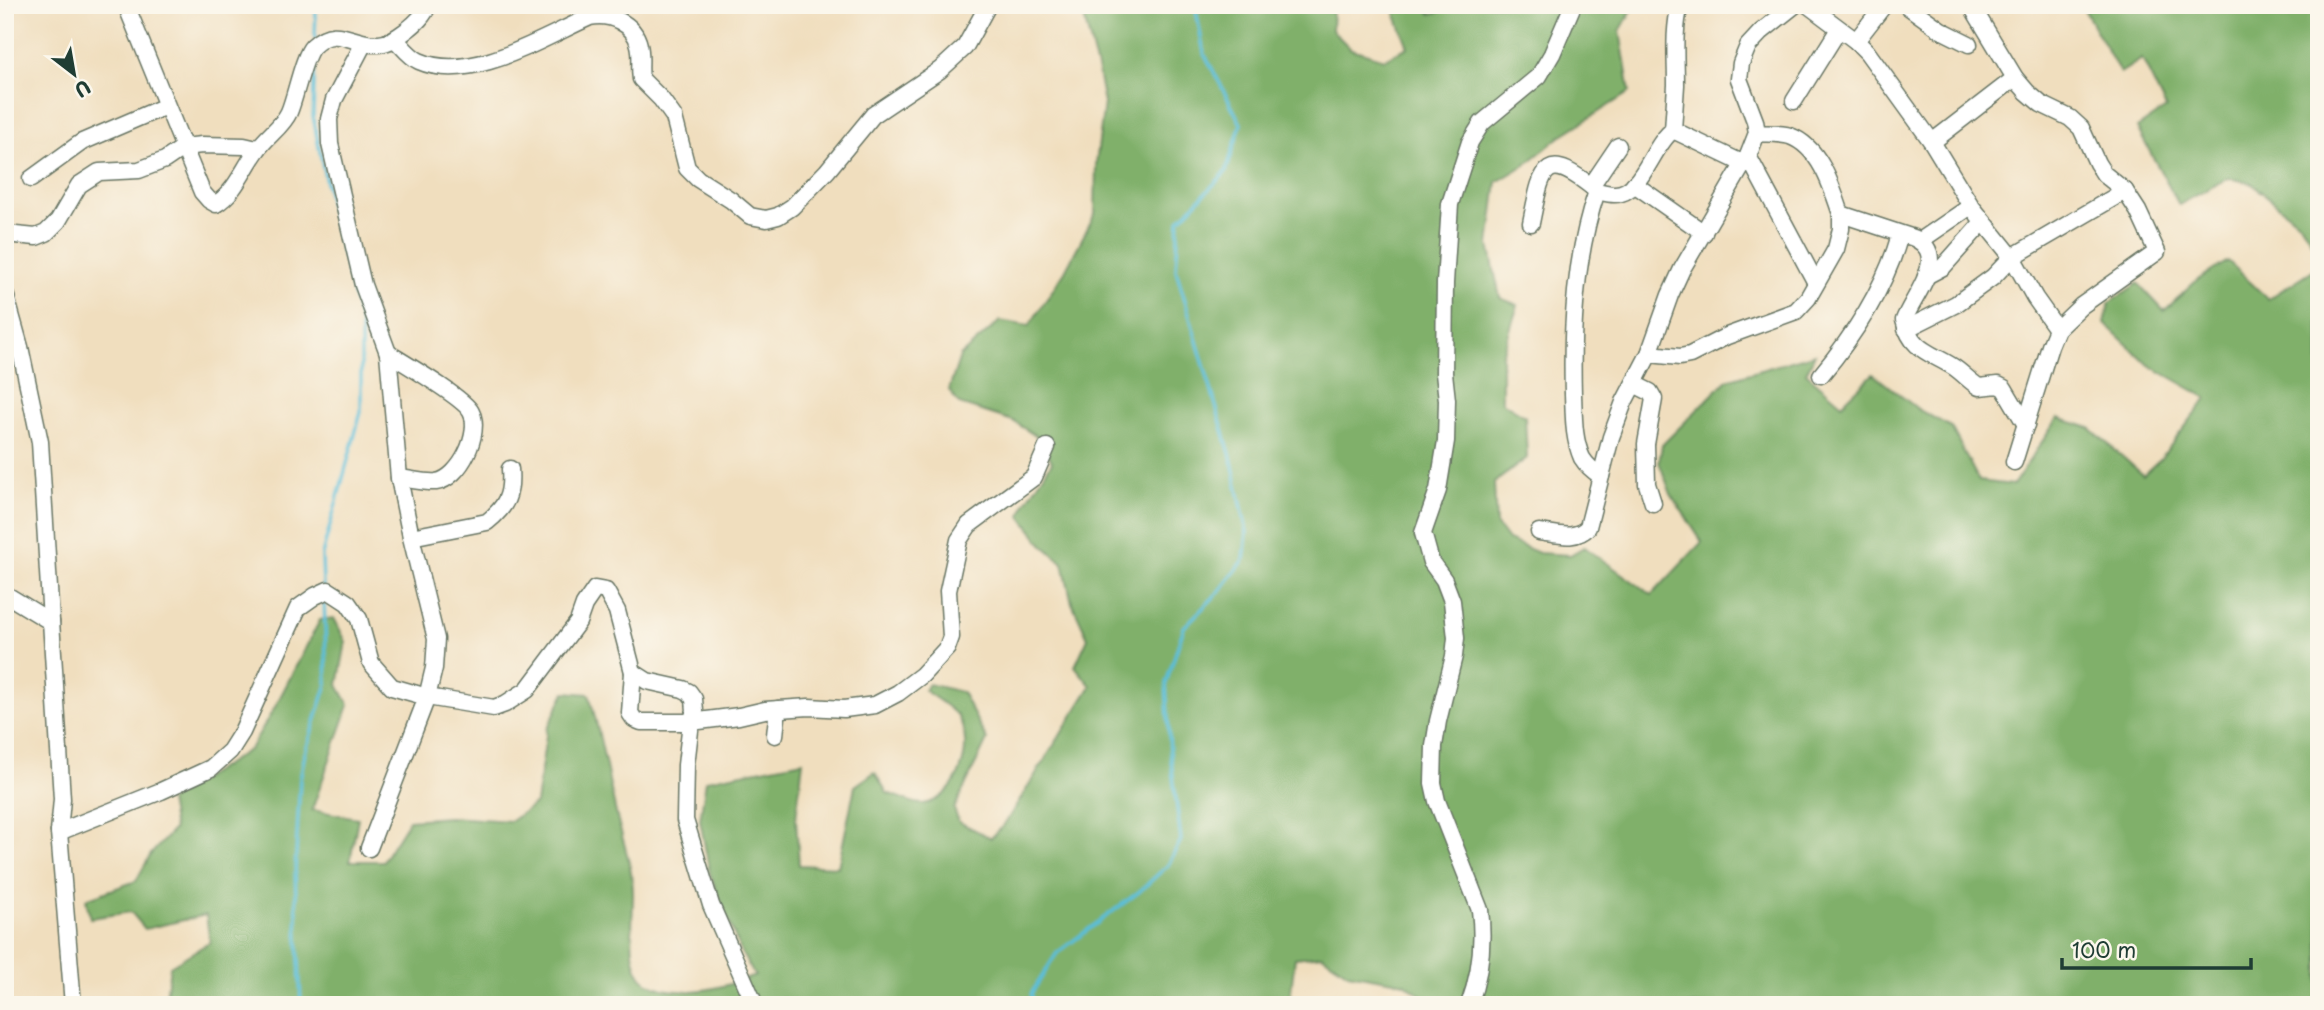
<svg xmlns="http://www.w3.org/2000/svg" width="2324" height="1010" viewBox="0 0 2324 1010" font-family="'Playpen Sans',sans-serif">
<rect width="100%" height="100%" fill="#fbf7ec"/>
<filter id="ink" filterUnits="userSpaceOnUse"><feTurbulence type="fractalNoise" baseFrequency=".0143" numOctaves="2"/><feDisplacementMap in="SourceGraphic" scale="14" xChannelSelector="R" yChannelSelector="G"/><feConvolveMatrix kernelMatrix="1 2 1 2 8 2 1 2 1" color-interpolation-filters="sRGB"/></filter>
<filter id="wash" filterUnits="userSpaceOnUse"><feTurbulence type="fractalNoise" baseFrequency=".00686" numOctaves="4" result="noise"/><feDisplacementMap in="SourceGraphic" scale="28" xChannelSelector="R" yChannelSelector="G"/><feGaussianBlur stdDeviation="1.57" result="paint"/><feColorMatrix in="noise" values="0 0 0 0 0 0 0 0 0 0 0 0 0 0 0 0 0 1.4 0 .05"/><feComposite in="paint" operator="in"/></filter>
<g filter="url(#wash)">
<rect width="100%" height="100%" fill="#f0debe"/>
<g fill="#80b06a" stroke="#50764f" stroke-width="2">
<path d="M1081,5h252l-1,25 19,19 34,10 23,-12 -16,-42h29l10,9 28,-9h176l-15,26 10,61 -69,44 -36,29 -28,17 -8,63 11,53 18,7 -16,50v47l23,14 2,42 -33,25 2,41 12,16 31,13 31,2 14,-8 68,48 50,-53 -31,-48 -12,-32 3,-17 65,-65 88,-26 -9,19 36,31 31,-30 46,36 32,17 28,54 34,4 45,-67 32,10 53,47 18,-17 46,-60 -58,-33 -44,-41 4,-21 29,-20 26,28 32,-30 32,-20 40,38 51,-33v739h-885l-29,-22 -57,-10 -26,-18 -27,3 -5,41 2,6h-1125l-1,-7 4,-32 40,-24 -4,-27 -61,14 -14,-17 -41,6 -4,-19 50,-18 15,-27 23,-25 -5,-28 81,-52 25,-42 45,-87 14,-2 12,24 -8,43 11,20 -37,105 46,8 -8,43h33l26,-41 40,-3 62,4 25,-18 11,-74 18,-37 24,2c11,39 18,79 27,119 6,26 16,51 17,78 1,24 -8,76 14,91 30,19 78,5 108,-6l-13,-22 -32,-80 -10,-54 6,-40 97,-19 -7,57 3,47 39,2 17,-81 20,-14 12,21c10,3 26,12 36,11 35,-4 53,-58 35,-87 -6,-9 -25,-20 -34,-27l5,-6 33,8 25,48 -33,69 5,13 32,16 13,-13 87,-139 -16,-20 13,-28 -16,-35 -9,-40 -20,-18 -22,-29 4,-12 27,-42 -9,-21 -30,-20 -54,-17 -10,-14 11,-34 40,-35 29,5 36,-55 30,-57 1,-50 8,-61 -6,-31z"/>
<path d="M2078,5h241v250l-18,-31 -50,-41 -23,-5 -49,27 -42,-77 29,-20 -24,-49 -22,14 -35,-62z"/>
</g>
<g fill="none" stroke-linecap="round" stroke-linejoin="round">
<g stroke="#5abed8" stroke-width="3.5">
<path d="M315,38l1,-33"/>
<path d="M315,56l-2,60 18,93 30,115v88l-39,143 1,33"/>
<path d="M301,1005l-6,-132 5,-94 5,-26 22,-69 -3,-85"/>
<path d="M1034,1005l-3,-11 26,-41 83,-62 28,-26 13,-25 -11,-88 -4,-69 18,-56 35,-35 25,-32 3,-28 -16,-75 -55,-187 3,-50 47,-48 15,-48 -37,-71 -9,-48"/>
</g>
</g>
</g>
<g filter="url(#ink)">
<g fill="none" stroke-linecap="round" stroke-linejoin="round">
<g stroke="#687564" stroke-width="19">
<g id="minor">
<path d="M126,5l76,187 7,8 7,4c20,-12 28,-37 42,-55 9,-13 25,-23 31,-37 7,-16 14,-56 24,-66 24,-23 40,0 66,-2 11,-1 20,-8 28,-14 9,-7 17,-14 21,-25"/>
<path d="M1808,5l48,36 11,11 65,90 39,64 41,51 23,41 22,31"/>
<path d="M1906,5l35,25 28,14"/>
<path d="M1971,5l44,73 12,14 14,12 29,14 11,10 16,35 7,11 21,17 13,20 19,41 -76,54 -24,23 -7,17 -36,116"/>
<path d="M395,39c7,7 15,18 24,22 52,23 123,-23 171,-44 20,-4 44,6 49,28 3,11 0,23 2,34l20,20 13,18 13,51 11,11 33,21 19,16 16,3 12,-3 14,-9 35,-36 46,-56 67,-45 25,-23 23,-42"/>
<path d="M1856,41l28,-36"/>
<path d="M364,43l-30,57 -5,19 1,25 33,141 25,68 11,125 12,59 25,102 -2,29 -7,29 -58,151"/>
<path d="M1794,101l45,-72"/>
<path d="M1673,130c1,-15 2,-30 3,-45 0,-28 -3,-53 4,-80"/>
<path d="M1757,133c10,1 23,0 33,3 30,11 42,51 51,78l73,24c37,17 -1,58 -10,82 7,30 25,32 48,46 10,6 17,15 27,21l19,-2 6,3 22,37"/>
<path d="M1932,142l83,-64"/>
<path d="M1748,156l68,127"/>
<path d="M31,179l51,-37 84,-36"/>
<path d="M1634,184l70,49"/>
<path d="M1591,186l27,-40"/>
<path d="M1531,223c11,-54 12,-76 66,-32"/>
<path d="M5,234l31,3 10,-4 12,-12 21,-36 20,-13 40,-2 26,-10 19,-13 18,-2 42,1 13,3"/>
<path d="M1920,241l51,-35"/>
<path d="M1926,276l17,-9 39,-44"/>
<path d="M5,293l15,54 20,95 22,357 -3,33 14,173"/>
<path d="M1906,329l50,-25 37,-27 19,-20 113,-66"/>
<path d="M388,353c16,10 76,45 83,59 11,20 -11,67 -35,70 -11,1 -26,-3 -37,-4"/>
<path d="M1649,354l31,3 10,-2 37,-19 69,-25 12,-13 28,-49 5,-20v-15"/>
<path d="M1821,375c35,-42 64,-87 79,-140"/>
<path d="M1634,384l16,8 4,7 -8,45 1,40 6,19"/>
<path d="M1601,476c-8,-5 -14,-10 -19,-18 -9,-20 -8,-43 -9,-64 -2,-68 2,-138 24,-203 5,1 11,3 17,3 28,1 38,-49 59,-64l69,33"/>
<path d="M1539,532c17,2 37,9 49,-5l23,-90 13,-35 25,-48 21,-59 12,-26 66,-113 9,-23 -2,-12 -16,-42 2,-16 7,-17 13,-14 34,-27"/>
<path d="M411,537l76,-15c20,-16 25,-28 23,-53"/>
<path d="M5,594l46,28"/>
<path d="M633,672l-3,41 4,6 7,3h50l48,-6 26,-6 44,-3 35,2 31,-4 23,-12 24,-18 25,-27 4,-11 -3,-46 11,-51 10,-15 65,-48 13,-30"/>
<path d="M775,735l3,-26"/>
<path d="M59,832l102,-41 50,-23 19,-17 12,-19 56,-124 17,-12 13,-6 20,13 11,16 12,44 21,24 35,10 67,11 11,-4 22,-14 51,-68 6,-17 11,-16 11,2 11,20 16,61 14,9 36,8 6,3 5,7 1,12 -4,11 -5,43 -1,55 26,85 44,100"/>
<path d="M1469,1005c11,-30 15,-63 11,-95l-43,-109 -4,-18 1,-37 4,-25 16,-65 2,-18 -4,-37 -8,-21 -13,-18 -8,-29 15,-43 8,-49 1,-41 -3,-27 1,-90 5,-79 20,-62 12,-19 57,-47 13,-22 21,-49"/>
</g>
</g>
<use href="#minor" stroke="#fff" stroke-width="16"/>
</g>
</g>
<rect width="2324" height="1010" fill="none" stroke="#fbf7ec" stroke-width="28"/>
<g transform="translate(74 74) rotate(149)" stroke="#fbf7ec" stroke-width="5" paint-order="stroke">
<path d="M0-5L12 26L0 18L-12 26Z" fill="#1f3d34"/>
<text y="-10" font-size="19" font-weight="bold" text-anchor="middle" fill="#1f3d34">U</text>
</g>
<path d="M2062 958v10h189v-10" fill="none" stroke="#1f3d34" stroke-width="3.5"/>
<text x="2072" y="958" font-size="21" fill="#1f3d34" stroke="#fbf7ec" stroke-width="5" paint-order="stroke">100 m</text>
</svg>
